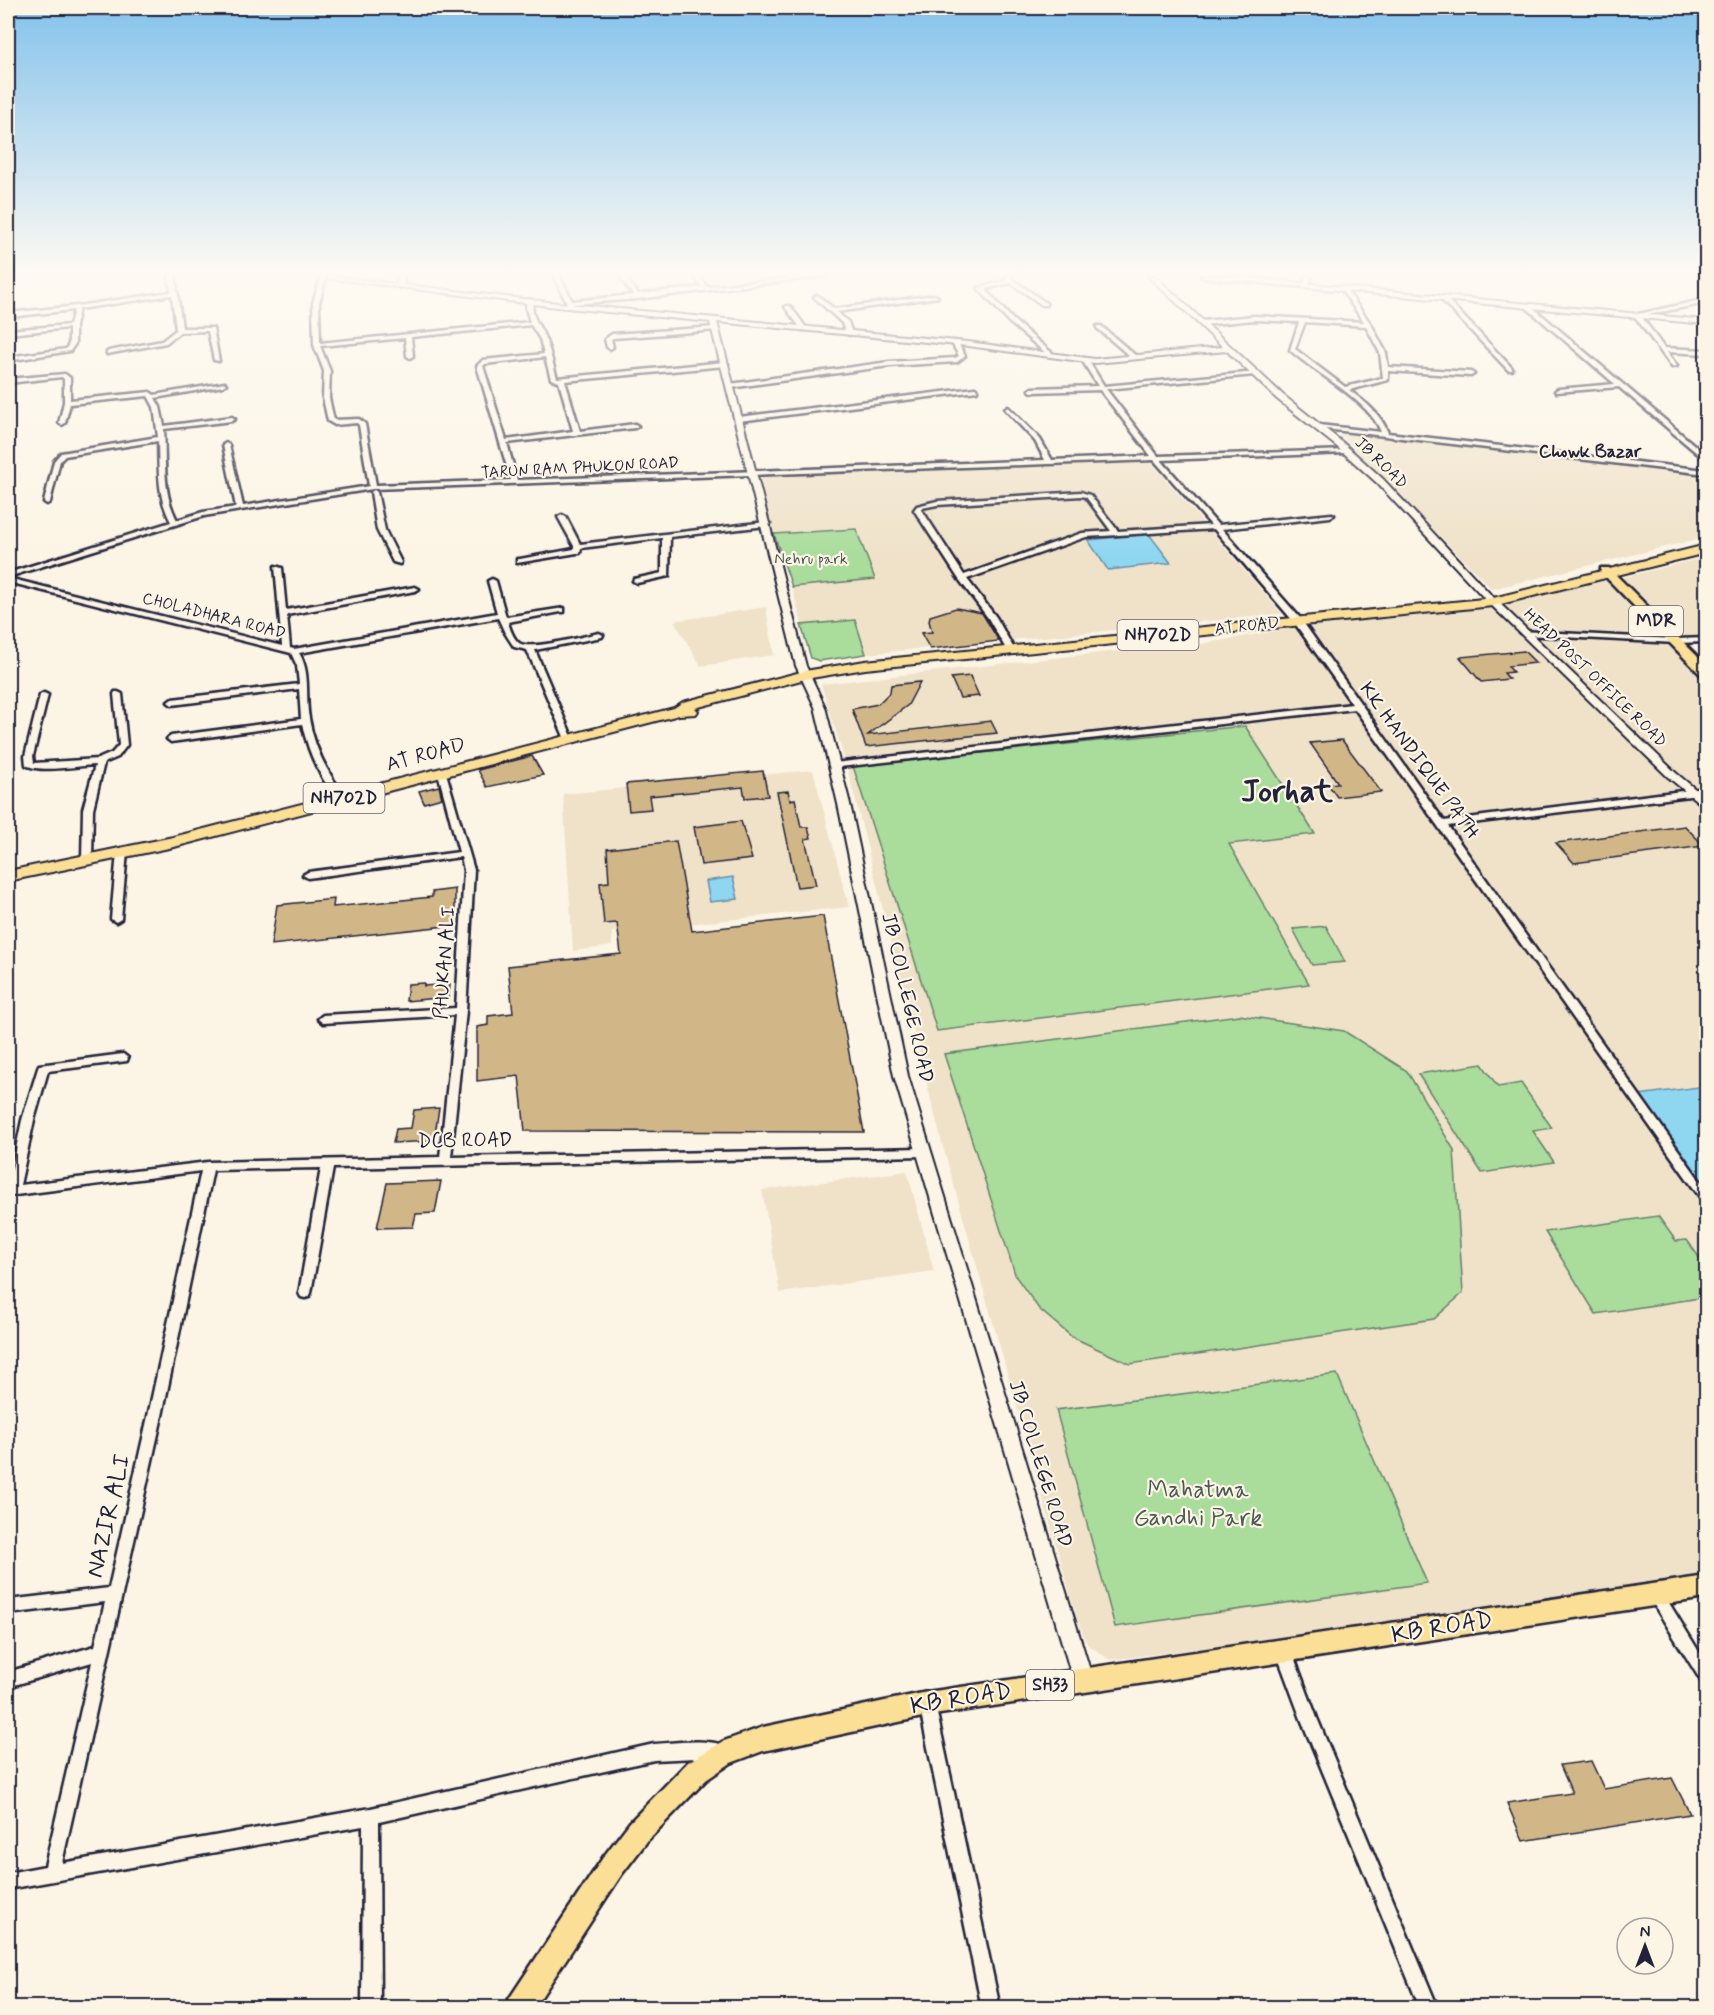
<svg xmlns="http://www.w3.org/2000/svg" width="1714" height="2015" viewBox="0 0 1714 2015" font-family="Mynerve,sans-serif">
<rect width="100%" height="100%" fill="#fcf5e5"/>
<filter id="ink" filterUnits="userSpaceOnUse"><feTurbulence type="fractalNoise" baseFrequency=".0167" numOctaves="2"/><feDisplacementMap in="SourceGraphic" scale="12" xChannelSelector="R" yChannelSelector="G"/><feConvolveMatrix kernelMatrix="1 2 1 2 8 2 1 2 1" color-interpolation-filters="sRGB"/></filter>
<g filter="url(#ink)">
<g fill="#efe2c9">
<path d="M1338,432l368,42v63l-214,52z"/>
<path d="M1151,462l131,152 -416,40 -47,7 -8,-3 -19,-71 -18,-53 -14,-59z"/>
<path d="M1706,557v81l-22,1 -64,-61z"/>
<path d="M1603,579l13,8 90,92v894l-358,56 -238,31 -23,-16 -10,-26 -134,-471 -96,-380 -26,-83 314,-35 43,-1 109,-19 220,-28z"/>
<path d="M766,607l8,48 -73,11 -27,-45z"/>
<path d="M813,770l36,137 -237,25v14l-39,5 -10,-157z"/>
<path d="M907,1171l27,100 -154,22 -18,-103z"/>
</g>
<g fill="#aadc9c" stroke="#667f6c" stroke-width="1.5">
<path d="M856,529l19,50 -83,8 -18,-53z"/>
<path d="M855,620l11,34 -47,7 -8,-3 -10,-33z"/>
<path d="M1245,726l70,108 -86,10 80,140 -372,47 -84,-265z"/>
<path d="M1326,926l19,36 -33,3 -19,-36z"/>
<path d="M1239,1015l105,16 63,40 47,79 9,143 -29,26 -304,45 -58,-27 -33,-28 -23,-32 -72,-223z"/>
<path d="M1482,1064l16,23 23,-4 31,45 -19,3 21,31 -72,11 -64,-99z"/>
<path d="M1658,1216l18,25 11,-1 19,27v30l-110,17 -51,-82z"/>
<path d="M1337,1374l90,209 -312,44 -59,-217z"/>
</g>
<g fill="#8fd6f1" stroke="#638ea8" stroke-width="1.5">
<path d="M1149,534l22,29 -63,7 -20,-30z"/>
<path d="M733,877l5,22 -28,3 -4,-21z"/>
<path d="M1706,1086v105l-68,-96z"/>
</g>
<g fill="#d1b788" stroke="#22223b" stroke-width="1.5">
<path d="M956,608l26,5 17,28 -69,8 -9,-16 11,-1 -3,-11 1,-5z"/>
<path d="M1524,651l12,12 -28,3 5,6 -9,1 5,6 -28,3 -21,-25z"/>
<path d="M970,676l9,20 -19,2 -9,-20z"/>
<path d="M920,682l-12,23 -40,30 123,-14 6,12 -131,14 -14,-38 26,-5 12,-12 1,-7z"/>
<path d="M1342,740l39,52 -44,5 -9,-13 10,-1 -28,-40z"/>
<path d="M532,756l11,19 -56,12 -9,-17z"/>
<path d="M763,771l5,25 -23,2 -2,-11 -94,9 2,13 -22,2 -3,-27z"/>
<path d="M439,786l3,12 -18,5 -5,-12z"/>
<path d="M788,791l2,9 5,-1 6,28h7l3,11 -6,1 11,46 -19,2 -20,-95z"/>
<path d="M741,821l11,38 -51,6 -7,-38z"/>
<path d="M1685,826l19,20 -130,17 -18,-20z"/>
<path d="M676,841l16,90 131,-15 41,216 -339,-1 -6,-55 -42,5v-54l11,-2v-9l25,-3 -5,-47 113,-12 -4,-31 -13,1 -4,-41 9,-1 -2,-33z"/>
<path d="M455,889v36l-184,20 6,-40 57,-6 -1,8 99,-10v-5z"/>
<path d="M424,983v3l26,-2 -1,13 -43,4 2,-17z"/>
<path d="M439,1108l-5,33 -41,2 3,-14 15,-1 3,-18z"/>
<path d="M441,1181l-6,32 -19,1 -3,13 -36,1 10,-45z"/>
<path d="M1591,1761l13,28 68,-11 18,36 -167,27 -16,-38 65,-10 -12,-28z"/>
</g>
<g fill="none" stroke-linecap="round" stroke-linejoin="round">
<g stroke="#22223b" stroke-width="5">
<g id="minor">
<path d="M169,276h6l7,52h31l6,33 -5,-1 -6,-29 -28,1 -14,11 -59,11v-2l2,-1 53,-10 14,-11 -4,-35 -93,14 -4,17v18l-5,7 -62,10v-4l58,-8 3,-5v-16l-61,6v-4l62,-5 4,-15 -66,7v-4l69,-7 94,-14z"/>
<path d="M321,276l5,1 -7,26 1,40 210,-21 -4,-14 1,-7 3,-2 3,2c-3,17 8,25 13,40 5,12 7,25 11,37l168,-16 3,2 -3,2 -160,15 15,50 55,-7 3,2 -3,2 -128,15 10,37 528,-20 -10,-19 -30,-32 3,-2 32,32 12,21 99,-4 -51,-66 -68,2 -3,-2 3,-2 66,-2 -16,-26 3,-2 3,2 16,26 153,-14 1,1 -3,2 -149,14 52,67 191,-6v2l-2,1 -186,7 57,65 114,-11 2,1 -4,2 -108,12 78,89 144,203 262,-33v6l-258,32 258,363v12l-4,-1 -347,-491 -524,59v-4l3,-1 518,-59 -58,-82 -80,-93 -128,8 -119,42 29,38 18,32 -4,2 -4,-2 -18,-31 -30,-40 -44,-68 3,-4 20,-5 144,-9 9,3 28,36 93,-6 -57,-65 -781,29 -169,27 -196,61v-4l163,-51c-14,-26 -12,-52 -13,-81l-93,15 -5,5 -10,41 -3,2 -3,-2 10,-41 7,-8 97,-16 -4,-30 -6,-11 -78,8 -5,19 -3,2 -3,-2 5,-21v-23l-2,-2 -54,6v-4l57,-5 5,4v22l80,-8 4,3 71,-12 1,1 -3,2 -68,12 5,9 4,19 68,-9 3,2 -3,2 -68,8c2,31 -2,63 13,91l26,-8 33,-5 -13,-62 3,-2 3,2 14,61 126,-20 -10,-61 -2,-2 -22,2 -7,-4 -5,-23 1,-27 -10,-26 -1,-42zM531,325l9,14 4,15 -61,6 -6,6 34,114 -135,5 -11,-61 -6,-5 -25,1 -5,-22 1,-27 -10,-25 85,-8 2,18 3,2 3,-2 -2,-19zM545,357l6,22 8,3 14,49 -67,9 -23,-74 2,-2zM1081,496l5,1 25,34 -29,2 -118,42 -42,-65v-2l15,-3z"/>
<path d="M398,276h6l-1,10 -3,2 -3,-2z"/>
<path d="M554,276h6l12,25 61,-6 -14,-19h6l13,18 64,-7 -8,-11h6l7,11 100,-11h19l-189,23 -64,5 1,2 -3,2 -3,-2z"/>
<path d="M1008,276l38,27v2h-4l-31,-22 -26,6 28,31 39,33v2h-4l-39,-33 -31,-34 30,-8 -3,-2z"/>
<path d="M1306,276h6l-3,9 -3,2 -3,-2z"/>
<path d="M1344,287l27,37 15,29 2,14 83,5 3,2 -3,2 -83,-5v9l-39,10c16,12 32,24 39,43l318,37v4l-389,-46v-2l2,-1 62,7c-12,-32 -65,-58 -91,-82l9,-28 -45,-2 -51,5 -3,-2 3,-2 51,-5 110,6 -23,-33zM1305,322l61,4 14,27 3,25 -38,9 -50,-38z"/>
<path d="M817,295l17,14 101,-14 3,2 -101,15 11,10 4,11 -3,2 -3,-2 -4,-10 -27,-25 -1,-1z"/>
<path d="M1441,297h4l67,71v2h-4l-67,-71z"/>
<path d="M1706,299v4l-65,13 23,32 42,2v4l-39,-2 10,14 -5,1 -38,-52z"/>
<path d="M786,306h4l17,23 -1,1h-4l-17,-23z"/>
<path d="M1527,306h4l175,149v5l-2,-1 -85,-72 -63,5 -1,-1 3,-2 57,-5 -88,-76z"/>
<path d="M1097,326h4l35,30v2h-4l-35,-30z"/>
<path d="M716,327l2,1v2l-104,8 -3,1 2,8 -3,2 -3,-2 -2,-8 7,-5z"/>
<path d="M955,341l3,2 7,13 -8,6 -68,4 -159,22 -3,-2 3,-2 159,-22 66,-4 4,-2 -7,-13z"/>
<path d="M975,388l2,1v2l-238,30 -3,-2 3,-2z"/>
<path d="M374,490l3,2 8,38 16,32 -1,2 -7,-2 -16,-32 -6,-38z"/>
<path d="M562,515l4,2 14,27 186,-22 4,2 -4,2 -96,11 -1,39 -32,7 -4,-2 1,-2 28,-6v-35l-81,10 -1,5h-3l-60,10v-4h3l54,-10v-3l-16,-29z"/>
<path d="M275,566l7,2 4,42 129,-23 4,2 -4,2 -128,24 3,33 4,1 203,-36 -9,-32 4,-2 4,2 10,36 58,-9v4h-3l-53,10c2,7 5,16 11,21 11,8 65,-7 80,-10l4,2 -1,2 -67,13 38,89 -4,3 -4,-3 -38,-89 -13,-3 -9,-14 -7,-15 -199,35c12,19 6,43 10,65 5,30 19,57 38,81l-2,2h-6c-19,-22 -31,-49 -37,-77l-131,18 -4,-3 4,-3 130,-17 -2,-30 -127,16 -4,-3 4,-3 127,-15 -2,-18 -6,-13 -283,-71v-4l274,68z"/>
<path d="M1521,631l155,8 30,-1v4l-30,1 -152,-8 -4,-2z"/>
<path d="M115,692h3l4,2 5,51 -9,12 -14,6 -11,46 -1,51 -5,3 -5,-3 1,-51 12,-44c-17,1 -56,8 -69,0l-1,-9 15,-61 4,-2 4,2 -15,61 1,7 64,-4 14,-6 7,-8 -5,-51z"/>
<path d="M442,770l4,3 28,97 -8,141 -15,146 473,-9 4,1 2,3 -2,3 -4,1 -591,12 -22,125 -2,4 -4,1 -4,-1 -2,-4 22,-125 -108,2 -51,246 -100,447 309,-55 283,-64c22,-1 51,-6 72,2l2,6 -2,6 -6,2 -24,-2 -42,2 -275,62 1,186h-18l1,-182 -355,63v-16l37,-7 47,-204 -84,25v-15l87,-26 10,-44 -97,12v-14l101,-12 39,-172 53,-245 -193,25v-9l14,-67 17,-55 84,-11 5,4 -1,3 -79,10 -14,49 -14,65 188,-23 232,-5 15,-142 -132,8 -5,-4 5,-4 133,-7 8,-138 -3,-13 -153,21 -5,-3 5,-3 151,-20 -21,-79z"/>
<path d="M122,849l5,3 -6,67 -5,3 -5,-3 6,-67z"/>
<path d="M1656,1588l5,2 45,73v20l-5,-2 -50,-81 -2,-5 2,-5z"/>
<path d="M1284,1645l5,2 3,5 25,66 121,290h-18l-119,-289 -25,-67 3,-5z"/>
<path d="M927,1696l5,3 3,5 65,304h-18l-63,-304 3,-5z"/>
</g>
</g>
<g stroke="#22223b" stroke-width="4">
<g id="tertiary">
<path d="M310,276h21l226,27 411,39 127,17 128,-12 -75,-71h7l128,119 59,47 41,37 109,117 184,177 30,25v8l-4,-1 -34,-28 -182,-177 -109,-117 -41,-37 -59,-47 -50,-48 -132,12 -127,-17 -251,-24 89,344 19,41 25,97 58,272 185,604 -3,7 -7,3 -7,-3 -3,-7 -179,-604 -56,-272 -23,-97 -19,-41 -86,-344 -153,-15z"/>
<path d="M1200,276h26l480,44v4l-503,-46z"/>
</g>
</g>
<g stroke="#22223b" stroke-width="5">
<g id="primary">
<path d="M1601,568h8l97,97v11l-5,-1 -100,-103z"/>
<path d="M1706,1576v22l-779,118 -164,35 -32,12 -25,17 -58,60 -26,34 -88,134h-31l101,-152 26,-34 58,-60 36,-21 39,-14 164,-35z"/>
</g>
</g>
<g stroke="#22223b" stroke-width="4">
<path id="trunk" d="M1706,545v8l-213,53 -628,63 -60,10 -110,29 3,3 -2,3 -17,1 -505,132 -166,34v-10l165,-34 501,-129 9,-6 122,-31 60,-10 628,-63z"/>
</g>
<use href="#minor" fill="#fcf5e5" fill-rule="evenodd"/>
<use href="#tertiary" fill="#fcf5e5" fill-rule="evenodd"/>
<use href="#primary" fill="#fbdf96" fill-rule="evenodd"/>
<use href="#trunk" fill="#fbdf96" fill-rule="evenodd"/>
</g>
</g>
<linearGradient id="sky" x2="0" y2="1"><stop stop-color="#84c2ec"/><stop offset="0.49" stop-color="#fefaf3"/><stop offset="1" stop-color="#fefaf3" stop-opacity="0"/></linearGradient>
<rect width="1714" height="558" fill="url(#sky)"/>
<g text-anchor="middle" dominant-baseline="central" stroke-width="4.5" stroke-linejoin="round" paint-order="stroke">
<g font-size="16" fill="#22223b" stroke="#fcf5e5">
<text transform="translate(1381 463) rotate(44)">JB ROAD</text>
<text transform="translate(580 468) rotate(-3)">TARUN RAM PHUKON ROAD</text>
<text transform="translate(214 616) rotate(14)">CHOLADHARA ROAD</text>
<text transform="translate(1247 626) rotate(-6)">AT ROAD</text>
<text transform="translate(1595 678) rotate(44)">HEAD POST OFFICE ROAD</text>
</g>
<g font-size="16" fill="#4b5a58" stroke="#fcf5e5">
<text x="811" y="559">Nehru park</text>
</g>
<g font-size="18" font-weight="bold" fill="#22223b" stroke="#fcf5e5">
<text x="1590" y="452">Chowk Bazar</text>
</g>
<g fill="#fcf5e5" stroke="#63616e" stroke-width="1.5">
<rect x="1629" y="606" width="54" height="30" rx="4.5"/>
<rect x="1117.5" y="620" width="81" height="30" rx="4.5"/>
<rect x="303.5" y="783" width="81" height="30" rx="4.5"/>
<rect x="1026" y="1670" width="48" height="30" rx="4.5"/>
</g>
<g font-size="18" font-weight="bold" fill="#22223b">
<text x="1656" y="621">MDR</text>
<text x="1158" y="635">NH702D</text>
<text x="344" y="798">NH702D</text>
<text x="1050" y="1685">SH33</text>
</g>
<g font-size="20" fill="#22223b" stroke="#fcf5e5">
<text transform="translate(426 755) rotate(-15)">AT ROAD</text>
<text transform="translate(1419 761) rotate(54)">KK HANDIQUE PATH</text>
<text transform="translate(445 963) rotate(-86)">PHUKAN ALI</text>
<text transform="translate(907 998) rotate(77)">JB COLLEGE ROAD</text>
<text transform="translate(465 1141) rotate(-1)">DCB ROAD</text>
<text transform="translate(1040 1464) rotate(73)">JB COLLEGE ROAD</text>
</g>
<g font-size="24" fill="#4b5a58" stroke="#fcf5e5">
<text x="1198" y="1490">Mahatma<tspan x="1198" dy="28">Gandhi Park</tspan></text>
</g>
<g font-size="24" fill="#22223b" stroke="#fcf5e5">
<text transform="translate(109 1516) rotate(-77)">NAZIR ALI</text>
<text transform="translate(1442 1628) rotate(-9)">KB ROAD</text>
<text transform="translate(961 1699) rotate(-9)">KB ROAD</text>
</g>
<g font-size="32" font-weight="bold" fill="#22223b" stroke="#fcf5e5">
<text x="1287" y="792">Jorhat</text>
</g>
</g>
<rect width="1714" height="2015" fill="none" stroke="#fcf5e5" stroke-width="30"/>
<rect x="15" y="15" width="1684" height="1985" fill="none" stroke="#22223b" stroke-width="2" filter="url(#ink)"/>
<g transform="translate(1645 1946)"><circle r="28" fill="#fcf5e5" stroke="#a5a1a1" stroke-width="1.5"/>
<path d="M0-4.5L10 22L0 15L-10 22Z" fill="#22223b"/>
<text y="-9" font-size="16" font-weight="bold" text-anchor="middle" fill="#22223b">N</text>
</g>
</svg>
